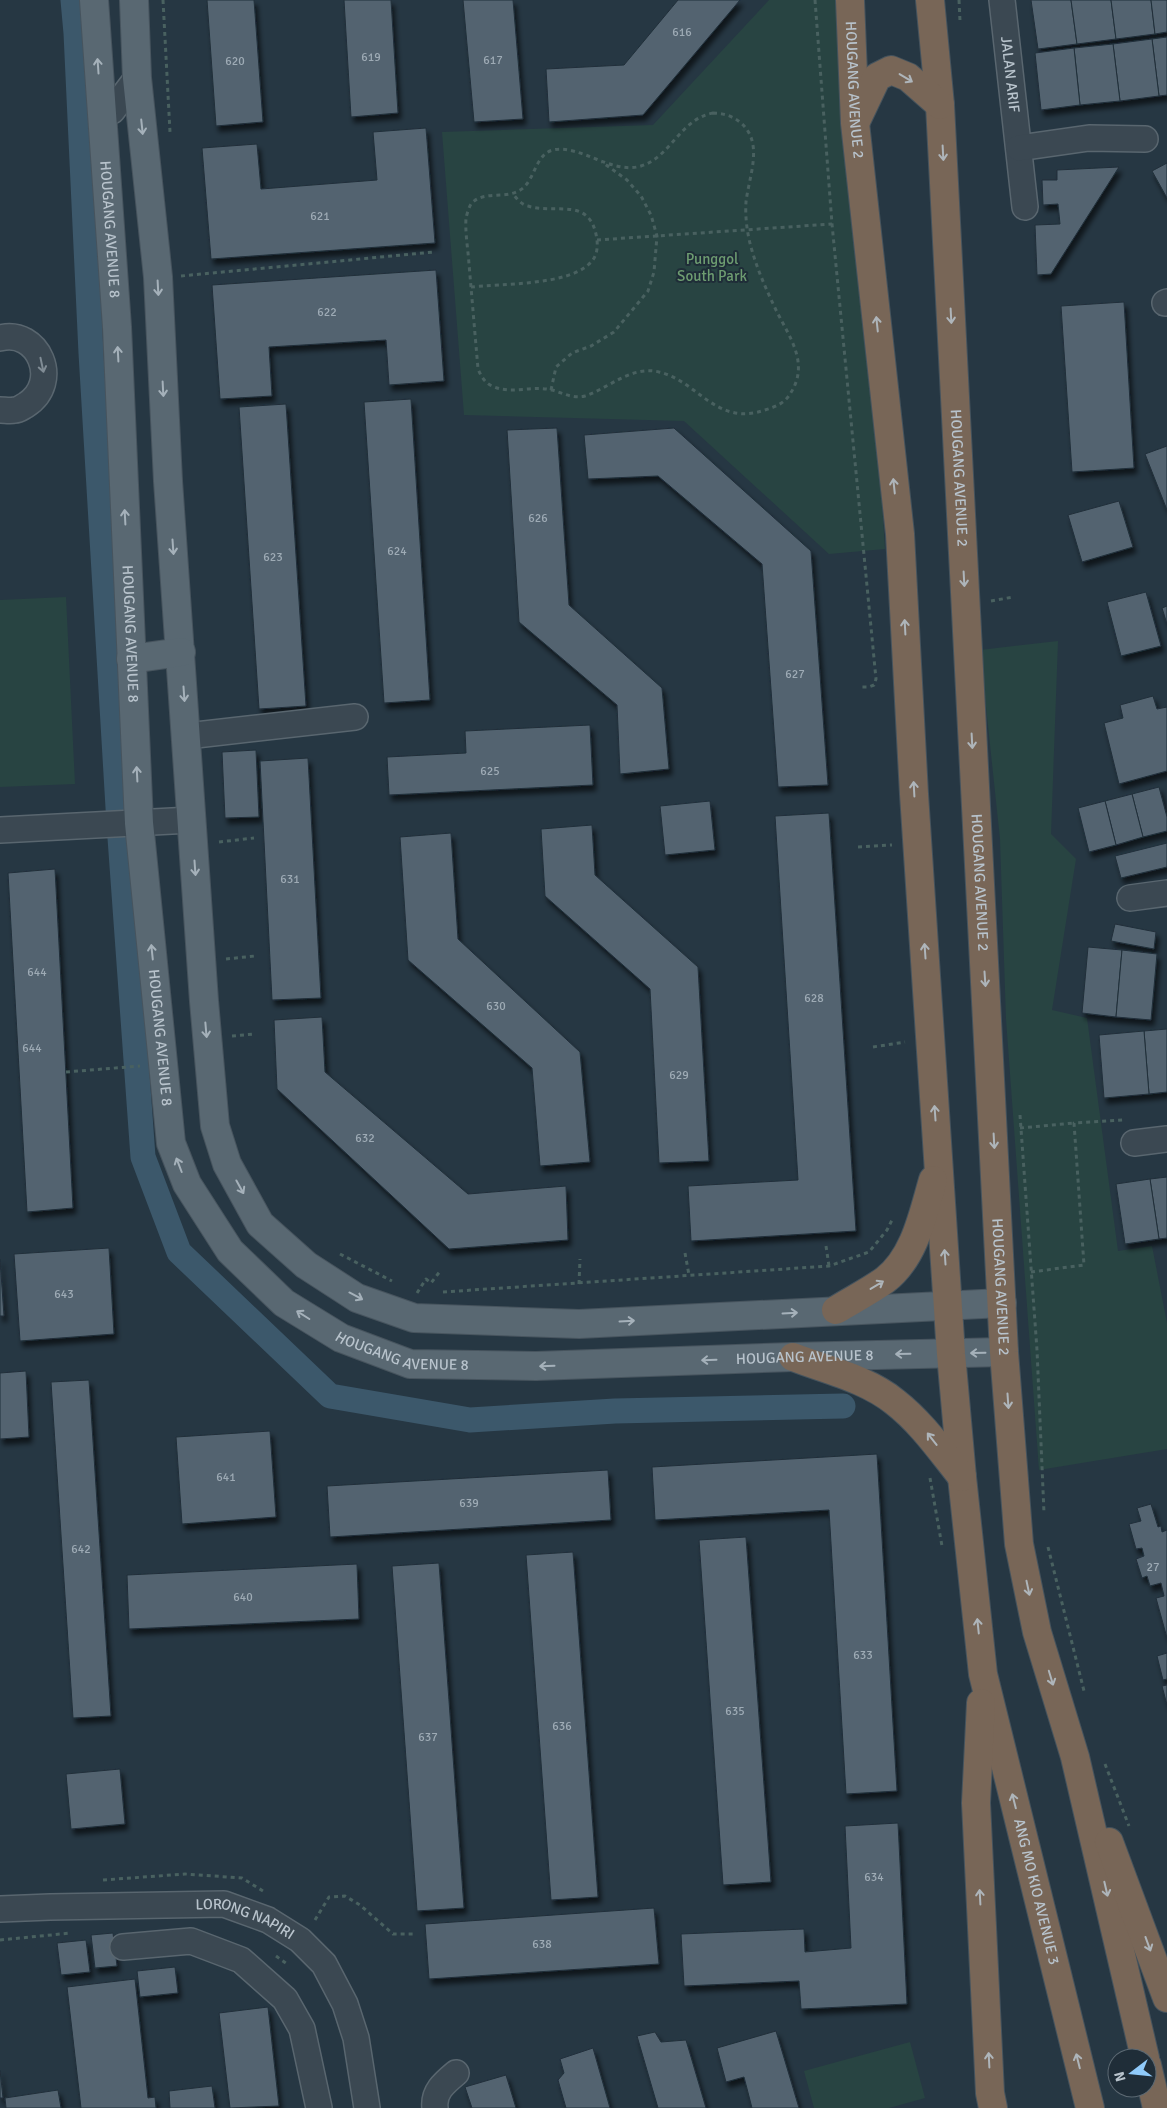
<svg xmlns="http://www.w3.org/2000/svg" width="1167" height="2108" viewBox="0 0 1167 2108" font-family="Signika,sans-serif">
<defs>
<filter id="shadow"><feDropShadow dx="3" dy="5.5" stdDeviation="2.5" flood-color="#0009"/></filter>
</defs>
<rect width="100%" height="100%" fill="#263743"/>
<g fill="#284442">
<path d="M769,0h81l35,549 -56,5 -145,-133 -220,-6 -22,-283 211,-7z"/>
<path d="M66,597l9,187 -75,3v-187z"/>
<path d="M1058,641l-7,193 25,25 -24,151 35,8 31,233 34,-5 15,77v126l-128,21 -33,-451 -6,-180 -20,-189z"/>
<path d="M910,2042l15,56 -36,10h-75l-10,-37z"/>
</g>
<g fill="none" stroke-linecap="round" stroke-linejoin="round">
<path stroke="#3c586b" stroke-width="25" d="M73,0l3,33 15,320 28,471 24,333 36,95 151,144 140,24 145,-9 228,-5"/>
</g>
<g fill="#526470" stroke="#212f3a" filter="url(#shadow)">
<path d="M207,0h47l9,122 -47,4z"/>
<path d="M344,0h47l7,113 -47,4z"/>
<path d="M463,0h50l10,119 -49,3z"/>
<path d="M678,0h62l-97,115 -94,7 -3,-53 78,-4z"/>
<path d="M1031,0h40l6,44 -39,5z"/>
<path d="M1071,0h40l5,39 -39,5z"/>
<path d="M1111,0h40l4,34 -39,5z"/>
<path d="M1151,0h16v32l-12,2z"/>
<path d="M1167,37v58l-8,1 -7,-57z"/>
<path d="M1152,39l7,57 -39,5 -7,-57z"/>
<path d="M1113,44l7,57 -40,4 -6,-57z"/>
<path d="M1074,48l6,57 -39,5 -6,-57z"/>
<path d="M426,128l9,115 -224,16 -9,-111 55,-4 4,45 116,-9 -4,-48z"/>
<path d="M1167,163v35l-15,-27z"/>
<path d="M1119,167l-68,107 -14,1 -2,-50 25,-1 -2,-20 -15,1 -1,-25h15v-10z"/>
<path d="M436,270l8,111 -55,4 -3,-45 -117,7 3,49 -52,3 -8,-114z"/>
<path d="M1124,302l10,166 -62,4 -11,-166z"/>
<path d="M411,399l19,301 -46,3 -20,-301z"/>
<path d="M286,404l20,302 -47,3 -20,-302z"/>
<path d="M557,428l12,177 93,83 7,81 -49,5 -3,-69 -98,-83 -12,-192z"/>
<path d="M674,428l137,123 17,234 -50,2 -16,-223 -104,-88 -70,3 -4,-44z"/>
<path d="M1167,446v64l-22,-56z"/>
<path d="M1119,501l14,46 -51,15 -14,-47z"/>
<path d="M1146,592l15,54 -40,10 -14,-54z"/>
<path d="M1167,606v18l-5,-16z"/>
<path d="M1153,696l4,13 10,-2v64l-48,13 -15,-61 19,-5 -3,-13z"/>
<path d="M590,725l3,60 -204,10 -2,-38 79,-4 -1,-22z"/>
<path d="M256,750l3,67 -34,1 -3,-66z"/>
<path d="M308,758l13,240 -49,2 -12,-239z"/>
<path d="M1159,787l8,30v14l-24,6 -11,-43z"/>
<path d="M1132,794l11,43 -27,8 -11,-44z"/>
<path d="M710,801l5,49 -50,5 -5,-49z"/>
<path d="M1105,801l11,44 -27,7 -11,-44z"/>
<path d="M829,813l27,418 -165,10 -3,-55 110,-6 -23,-364z"/>
<path d="M592,825l3,50 103,92 11,194 -50,2 -9,-174 -105,-93 -4,-67z"/>
<path d="M451,833l7,106 122,113 10,110 -50,4 -8,-98 -124,-108 -8,-123z"/>
<path d="M1167,843v24l-46,11 -6,-22z"/>
<path d="M55,869l18,339 -46,4 -19,-339z"/>
<path d="M1115,924l41,8 -2,17 -43,-8z"/>
<path d="M1088,947l34,3 -6,67 -34,-4z"/>
<path d="M1122,950l35,4 -6,66 -35,-3z"/>
<path d="M322,1017l3,55 143,122 98,-8 2,54 -119,9 -172,-160 -3,-69z"/>
<path d="M1167,1029v63l-18,2 -5,-63z"/>
<path d="M1144,1031l5,63 -45,4 -5,-63z"/>
<path d="M1167,1177v61l-8,1 -9,-60z"/>
<path d="M1150,1179l9,60 -34,5 -9,-60z"/>
<path d="M109,1248l5,86 -94,7 -6,-87z"/>
<path d="M0,1259l4,57h-4z"/>
<path d="M26,1371l3,66 -29,2v-66z"/>
<path d="M89,1380l22,336 -38,2 -22,-336z"/>
<path d="M270,1431l6,86 -94,7 -6,-87z"/>
<path d="M877,1454l20,337 -51,3 -17,-284 -174,10 -3,-53z"/>
<path d="M608,1470l3,50 -281,17 -3,-51z"/>
<path d="M1151,1504l7,23 3,-1 1,6 5,-2v108l-11,-40 8,-2 -3,-13 -11,3 -3,-10 -5,2 -6,-19 8,-3 -2,-8 -6,1 -7,-25 12,-3 -4,-13z"/>
<path d="M746,1537l25,345 -48,3 -24,-345z"/>
<path d="M573,1552l25,345 -47,3 -25,-345z"/>
<path d="M439,1563l25,345 -47,3 -25,-345z"/>
<path d="M357,1564l2,55 -230,10 -2,-54z"/>
<path d="M1167,1653v26l-4,1 -6,-24z"/>
<path d="M1167,1685v20l-5,-19z"/>
<path d="M120,1769l5,55 -54,5 -5,-55z"/>
<path d="M898,1823l9,181 -106,5 -2,-28 -115,5 -3,-52 123,-5 1,23 46,-4 -6,-122z"/>
<path d="M654,1908l5,56 -230,15 -4,-55z"/>
<path d="M113,1933l4,33 -22,2 -4,-33z"/>
<path d="M86,1940l4,32 -29,3 -4,-32z"/>
<path d="M175,1967l3,26 -38,4 -3,-26z"/>
<path d="M135,1979l13,119 7,-1 1,11h-75l-14,-121z"/>
<path d="M268,2007l11,99 -49,2 -11,-95z"/>
<path d="M776,2031l23,77h-47l-8,-31 -18,5 -9,-34z"/>
<path d="M655,2032l6,10 25,-2 20,68h-48l-21,-72z"/>
<path d="M593,2048l17,60h-44l-8,-28 6,-7 -4,-14z"/>
<path d="M0,2070l3,28h-3z"/>
<path d="M506,2075l10,33h-44l-7,-21z"/>
<path d="M212,2086l3,22h-45l-1,-17z"/>
<path d="M58,2090l3,18h-55l-1,-10z"/>
</g>
<g fill="none" stroke-linecap="round" stroke-linejoin="round">
<g stroke="#59666f" stroke-width="28">
<g id="minor">
<path id="s1" d="M1002,0l23,207"/>
<path d="M102,115l10,-4 25,-33"/>
<path d="M1019,148l70,-10 56,1"/>
<path d="M1165,303l2,-1"/>
<path d="M0,338c38,-10 62,44 26,67 -4,2 -7,5 -11,5 -5,1 -10,0 -15,0"/>
<path d="M187,736l168,-19"/>
<path d="M0,830l191,-10"/>
<path d="M1130,898l37,-5"/>
<path d="M1134,1143l33,-4"/>
<path id="s2" d="M0,1909l50,-2 174,-3 44,16 32,20 24,24 21,40 11,34 11,70"/>
<path d="M123,1947l68,-6 50,19 44,39 17,30 17,79"/>
<path d="M435,2108c-2,-16 9,-25 21,-35"/>
</g>
</g>
<g stroke="#47545e" stroke-width="30">
<g id="major">
<path id="s3" d="M94,0l23,327 22,496 32,320 16,41 43,67 54,52 57,35 69,26 126,2 257,-9 211,-5"/>
<path d="M134,0l3,78 21,199 10,204 36,520 11,125 12,38 33,60 46,41 51,33 57,20 165,6 423,-21"/>
<path d="M131,659l50,-7"/>
</g>
</g>
<g stroke="#45535d" stroke-width="30">
<g id="highway">
<path id="s4" d="M850,0l5,123 45,411 14,260 37,560 11,123 21,197 107,434"/>
<path id="s5" d="M930,0l10,105 64,1247 15,192 18,88 38,125 70,301"/>
<path d="M857,119l20,-42 14,-7 17,7 32,28"/>
<path d="M836,1310c16,-10 34,-19 49,-30 30,-23 38,-66 48,-100"/>
<path d="M793,1357c34,13 74,22 102,45 27,21 46,49 67,75"/>
<path d="M981,1703l-5,100 14,290 3,15"/>
<path d="M1109,1842l58,156"/>
<path d="M1147,2065l10,43"/>
</g>
</g>
<g stroke="#496160" stroke-width="3" stroke-dasharray="4 4" stroke-linecap="butt">
<path d="M163,0l7,132"/>
<path d="M815,0l17,224 44,455 -2,6 -5,2h-9"/>
<path d="M959,0l1,21"/>
<path d="M713,113c10,0 20,3 28,10 23,20 8,53 5,79 -1,14 1,31 5,45 6,22 15,42 25,63 14,28 34,54 14,84 -5,9 -15,13 -25,16 -49,17 -67,-29 -106,-38 -27,-7 -50,16 -74,24 -12,3 -22,-3 -33,-6 -20,-5 -41,5 -60,-4 -7,-3 -11,-10 -14,-17 -3,-35 -6,-70 -9,-105 -1,-15 -4,-31 -3,-46 1,-4 3,-11 5,-14 13,-15 36,-3 52,-16 12,-10 13,-34 30,-38 27,-6 59,25 88,16 30,-9 39,-47 72,-53z"/>
<path d="M597,240l235,-16"/>
<path d="M181,276l253,-24"/>
<path d="M471,287c30,-3 97,-2 118,-23 7,-6 9,-14 8,-24 -6,-45 -41,-25 -69,-34 -6,-1 -11,-7 -15,-12"/>
<path d="M551,390l5,-23 16,-14 19,-7 23,-14 34,-41 6,-19 3,-36 -6,-21 -10,-19 -14,-16 -25,-18"/>
<path d="M991,601l22,-4"/>
<path d="M219,842l35,-4"/>
<path d="M858,847l34,-2"/>
<path d="M226,959l29,-3"/>
<path d="M232,1036l23,-2"/>
<path d="M873,1047l32,-5"/>
<path d="M66,1072l74,-6"/>
<path d="M1020,1115l17,235 7,163"/>
<path d="M1020,1128l54,-5"/>
<path d="M826,1246l3,20"/>
<path d="M685,1253l4,22"/>
<path d="M340,1254l52,27"/>
<path d="M1031,1272l53,-7 -10,-142 49,-3"/>
<path d="M579,1284l1,-25"/>
<path d="M443,1292l386,-26 40,-14 18,-22 5,-10"/>
<path d="M417,1293l9,-14 5,4 10,-13"/>
<path d="M930,1478l12,68"/>
<path d="M1048,1547l36,144"/>
<path d="M1105,1764l24,62"/>
<path d="M103,1880l82,-6 57,4 21,13"/>
<path d="M315,1920l14,-23 16,-1 15,9 33,29h21"/>
<path d="M0,1940l71,-7"/>
<path d="M276,1956l11,8"/>
</g>
<use href="#minor" stroke="#3b4852" stroke-width="25"/>
<use href="#major" stroke="#596872" stroke-width="28"/>
<use href="#highway" stroke="#786657" stroke-width="28"/>
</g>
<defs><path id="oneway-shaft" d="M-6 0H5M1.5-3L5.5 0L1.5 3" fill="none" stroke-width="1.6" stroke-linecap="round" stroke-linejoin="round" transform="scale(1.25)"/></defs>
<g stroke="#a5b1ba">
<use href="#oneway-shaft" transform="translate(98 66) rotate(-94)"/>
<use href="#oneway-shaft" transform="translate(142 127) rotate(84)"/>
<use href="#oneway-shaft" transform="translate(158 288) rotate(87)"/>
<use href="#oneway-shaft" transform="translate(118 354) rotate(-93)"/>
<use href="#oneway-shaft" transform="translate(163 389) rotate(87)"/>
<use href="#oneway-shaft" transform="translate(125 517) rotate(-93)"/>
<use href="#oneway-shaft" transform="translate(173 547) rotate(86)"/>
<use href="#oneway-shaft" transform="translate(184 694) rotate(86)"/>
<use href="#oneway-shaft" transform="translate(137 774) rotate(-93)"/>
<use href="#oneway-shaft" transform="translate(195 868) rotate(86)"/>
<use href="#oneway-shaft" transform="translate(152 952) rotate(-96)"/>
<use href="#oneway-shaft" transform="translate(206 1030) rotate(85)"/>
<use href="#oneway-shaft" transform="translate(179 1165) rotate(-111)"/>
<use href="#oneway-shaft" transform="translate(240 1187) rotate(61)"/>
<use href="#oneway-shaft" transform="translate(356 1296) rotate(28)"/>
<use href="#oneway-shaft" transform="translate(790 1313) rotate(-3)"/>
<use href="#oneway-shaft" transform="translate(303 1315) rotate(-148)"/>
<use href="#oneway-shaft" transform="translate(627 1321) rotate(-3)"/>
<use href="#oneway-shaft" transform="translate(978 1353) rotate(179)"/>
<use href="#oneway-shaft" transform="translate(903 1354) rotate(179)"/>
<use href="#oneway-shaft" transform="translate(709 1360) rotate(178)"/>
<use href="#oneway-shaft" transform="translate(547 1366) rotate(178)"/>
</g>
<g stroke="#aeb5ba">
<use href="#oneway-shaft" transform="translate(906 78) rotate(31)"/>
<use href="#oneway-shaft" transform="translate(943 153) rotate(87)"/>
<use href="#oneway-shaft" transform="translate(951 316) rotate(87)"/>
<use href="#oneway-shaft" transform="translate(877 324) rotate(-96)"/>
<use href="#oneway-shaft" transform="translate(894 486) rotate(-96)"/>
<use href="#oneway-shaft" transform="translate(964 579) rotate(87)"/>
<use href="#oneway-shaft" transform="translate(905 627) rotate(-93)"/>
<use href="#oneway-shaft" transform="translate(972 741) rotate(87)"/>
<use href="#oneway-shaft" transform="translate(914 789) rotate(-93)"/>
<use href="#oneway-shaft" transform="translate(925 951) rotate(-94)"/>
<use href="#oneway-shaft" transform="translate(985 979) rotate(86)"/>
<use href="#oneway-shaft" transform="translate(935 1113) rotate(-94)"/>
<use href="#oneway-shaft" transform="translate(994 1141) rotate(87)"/>
<use href="#oneway-shaft" transform="translate(945 1257) rotate(-94)"/>
<use href="#oneway-shaft" transform="translate(877 1285) rotate(-31)"/>
<use href="#oneway-shaft" transform="translate(1008 1401) rotate(86)"/>
<use href="#oneway-shaft" transform="translate(932 1439) rotate(-128)"/>
<use href="#oneway-shaft" transform="translate(1028 1588) rotate(78)"/>
<use href="#oneway-shaft" transform="translate(978 1626) rotate(-96)"/>
<use href="#oneway-shaft" transform="translate(1051 1678) rotate(73)"/>
<use href="#oneway-shaft" transform="translate(1014 1801) rotate(-104)"/>
<use href="#oneway-shaft" transform="translate(1106 1889) rotate(77)"/>
<use href="#oneway-shaft" transform="translate(980 1897) rotate(-93)"/>
<use href="#oneway-shaft" transform="translate(1148 1944) rotate(70)"/>
<use href="#oneway-shaft" transform="translate(989 2060) rotate(-93)"/>
<use href="#oneway-shaft" transform="translate(1078 2061) rotate(-104)"/>
</g>
<use stroke="#808c95" href="#oneway-shaft" transform="translate(42 365) rotate(78)"/>
<g text-anchor="middle" dominant-baseline="central" stroke-width="4" stroke-linejoin="round" paint-order="stroke">
<g font-size="12" fill="#9eabb5">
<text x="682" y="32">616</text>
<text x="371" y="57">619</text>
<text x="493" y="60">617</text>
<text x="235" y="61">620</text>
<text x="320" y="216">621</text>
<text x="327" y="312">622</text>
<text x="538" y="518">626</text>
<text x="397" y="551">624</text>
<text x="273" y="557">623</text>
<text x="795" y="674">627</text>
<text x="490" y="771">625</text>
<text x="290" y="879">631</text>
<text x="37" y="972">644</text>
<text x="814" y="998">628</text>
<text x="496" y="1006">630</text>
<text x="32" y="1048">644</text>
<text x="679" y="1075">629</text>
<text x="365" y="1138">632</text>
<text x="64" y="1294">643</text>
<text x="226" y="1477">641</text>
<text x="469" y="1503">639</text>
<text x="81" y="1549">642</text>
<text x="1153" y="1567">27</text>
<text x="243" y="1597">640</text>
<text x="863" y="1655">633</text>
<text x="735" y="1711">635</text>
<text x="562" y="1726">636</text>
<text x="428" y="1737">637</text>
<text x="874" y="1877">634</text>
<text x="542" y="1944">638</text>
</g>
<g font-size="15" fill="#b8c3cc" stroke="#1f2d38">
<text stroke="none"><textPath href="#s1" startOffset="75">JALAN ARIF</textPath></text>
<text stroke="none"><textPath href="#s4" startOffset="90">HOUGANG AVENUE 2</textPath></text>
<text stroke="none"><textPath href="#s3" startOffset="230">HOUGANG AVENUE 8</textPath></text>
<text stroke="none"><textPath href="#s5" startOffset="479">HOUGANG AVENUE 2</textPath></text>
<text stroke="none"><textPath href="#s3" startOffset="635">HOUGANG AVENUE 8</textPath></text>
<text stroke="none"><textPath href="#s5" startOffset="884">HOUGANG AVENUE 2</textPath></text>
<text stroke="none"><textPath href="#s3" startOffset="1040">HOUGANG AVENUE 8</textPath></text>
<text stroke="none"><textPath href="#s5" startOffset="1289">HOUGANG AVENUE 2</textPath></text>
<text stroke="none"><textPath href="#s3" startOffset="1475">HOUGANG AVENUE 8</textPath></text>
<text stroke="none"><textPath href="#s3" startOffset="1880">HOUGANG AVENUE 8</textPath></text>
<text stroke="none"><textPath href="#s4" startOffset="1904">ANG MO KIO AVENUE 3</textPath></text>
<text stroke="none"><textPath href="#s2" startOffset="248">LORONG NAPIRI</textPath></text>
</g>
<g font-size="15" fill="#6e9d71" stroke="#1f2d38">
<text x="712" y="259">Punggol<tspan x="712" dy="17">South Park</tspan></text>
</g>
</g>
<g transform="translate(1132 2073) rotate(254)"><circle r="24" fill="#1f2d38" stroke="#5c6973"/>
<path d="M0-4L9 19L0 12L-9 19Z" fill="#8fcafa"/>
<text y="-8" font-size="14" font-weight="bold" text-anchor="middle" fill="#b8c3cc">N</text>
</g>
</svg>
